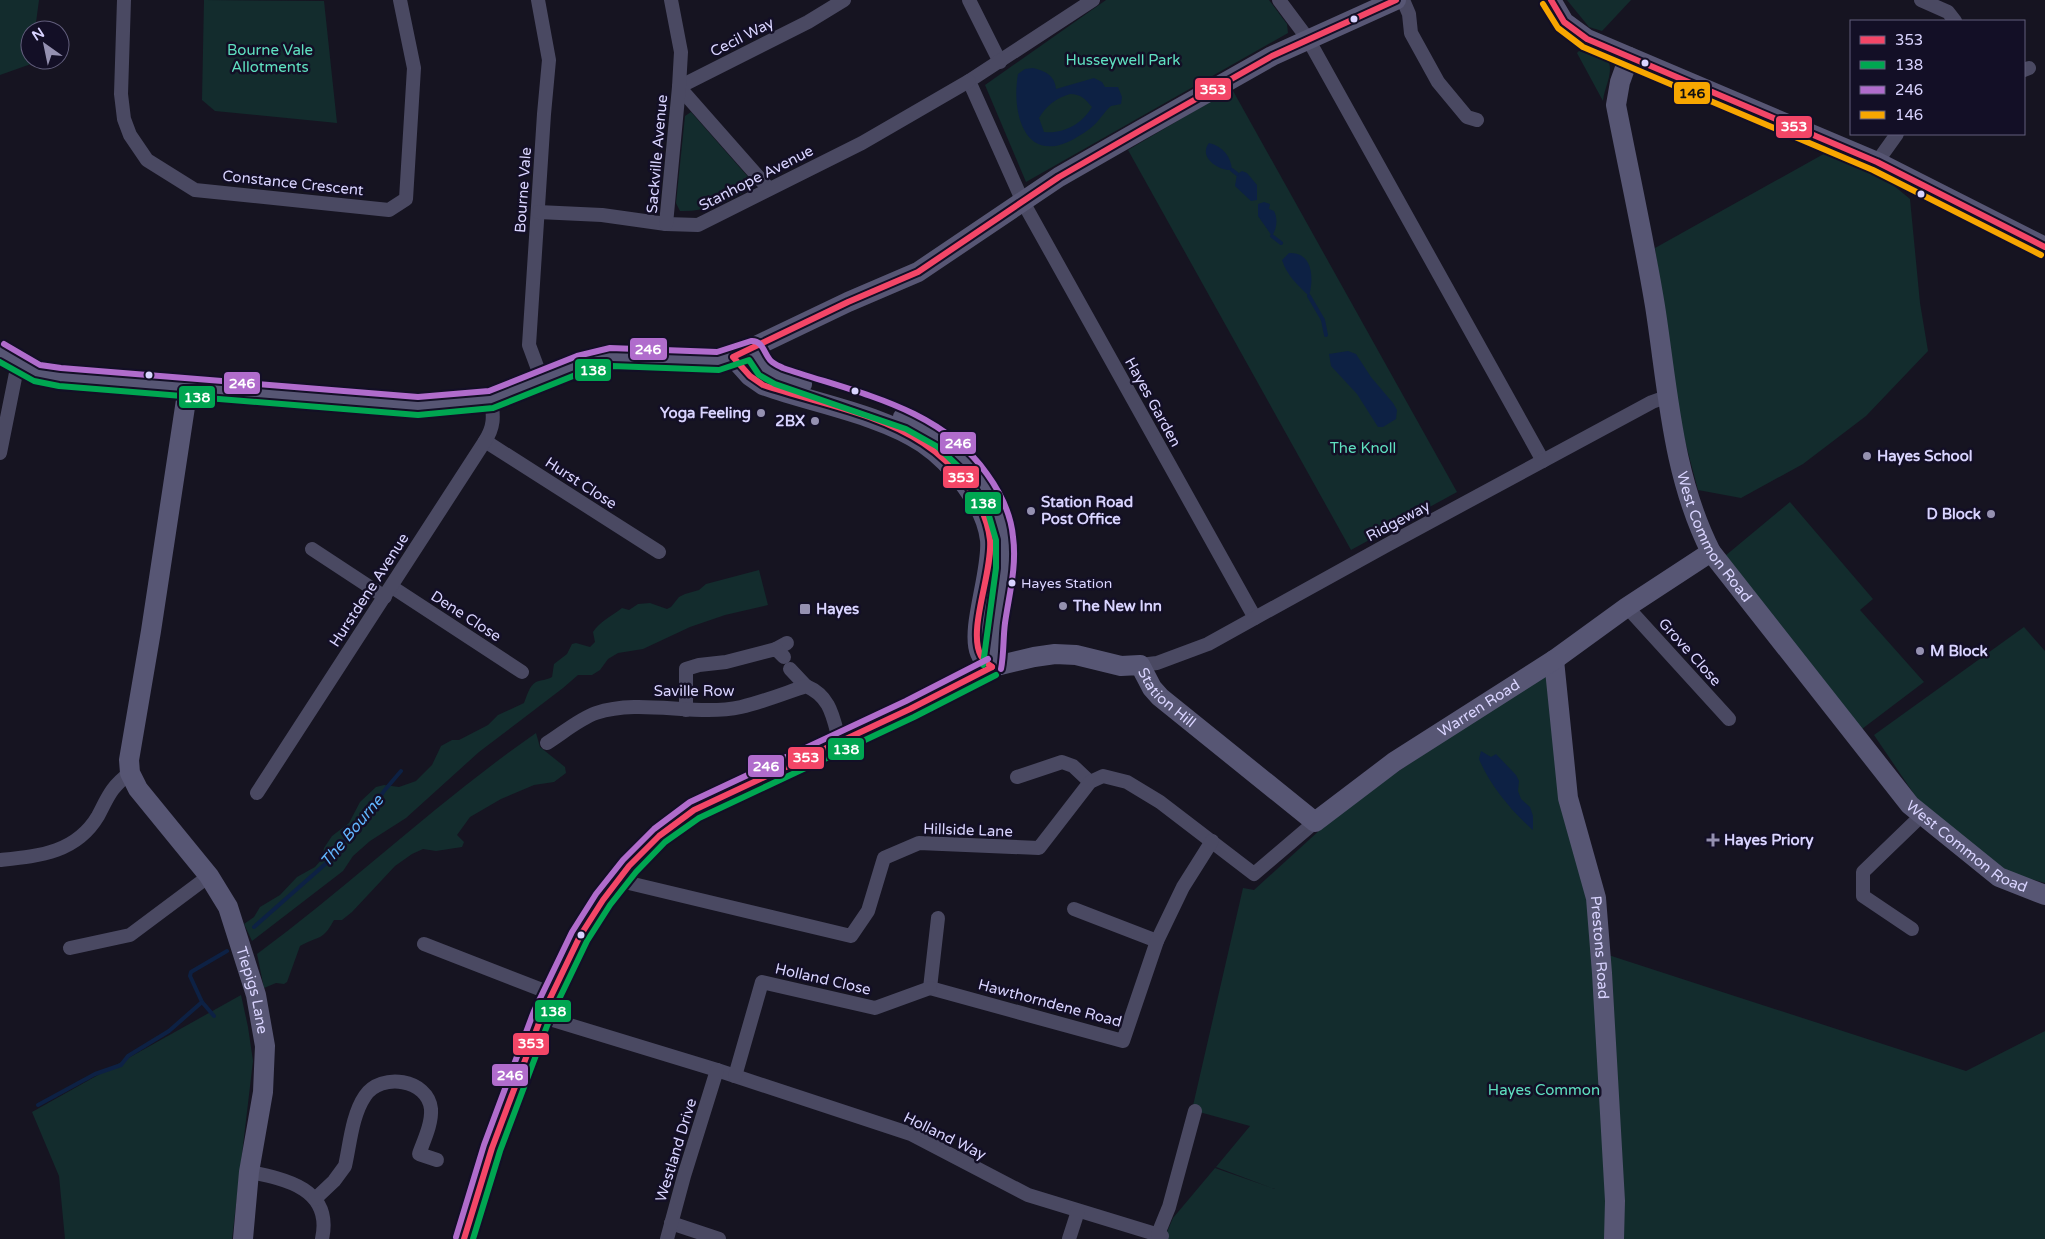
<svg xmlns="http://www.w3.org/2000/svg" width="2045" height="1239" viewBox="0 0 2045 1239" font-family="'Varela Round',sans-serif">
<rect width="100%" height="100%" fill="#161421"/>
<g fill="#132c2d">
<path d="M0,0h39l-4,30h-5l1,34 -31,11z"/>
<path d="M204,0l120,1 13,122 -122,-12 -13,-11z"/>
<path d="M1106,0h163l18,24 1,9 -262,149 -41,-97z"/>
<path d="M1567,0h64l-29,31 -13,-4z"/>
<path d="M1579,51l30,11c4,13 -5,26 -6,39l-26,-48z"/>
<path d="M1232,89l225,403 -106,58 -223,-400z"/>
<path d="M691,112l58,66 -2,12c-20,12 -43,22 -67,21l-4,-8 9,-87z"/>
<path d="M1829,151l64,34 17,14 10,104 8,48 -62,65 -63,48 -62,34 -43,-8 -18,-68 -25,-174z"/>
<path d="M1790,502l83,97 -13,11 64,72 -62,47 -137,-173z"/>
<path d="M759,570l9,35 -43,10 -35,12 -47,22 -25,4 -10,6 -8,11 -8,5h-14l-15,13 -84,64 -73,66 -36,23 -17,15 -10,15 -91,70 -8,-17 10,-7 6,-10 20,-12 17,-18 18,-10 7,-8 2,-11 8,-12 17,-13 11,-21 16,-15 8,-2 15,2 17,-6 16,-16 9,-19 11,-6h7l29,-15 10,-10 26,-12c3,-7 5,-17 12,-21 5,-2 11,-2 16,-5l2,-13 13,-10 5,-10 4,-1 14,4 5,-5 -2,-10c5,-9 20,-17 29,-24l7,2 9,-6 12,-1 17,6 4,-2 8,-10 6,-3 14,-4 7,-6z"/>
<path d="M2024,627l21,24v232l-43,-12 -84,-71 -44,-65z"/>
<path d="M1546,672l44,224 3,54 373,121 79,-40v208h-881l9,-21 42,-50 60,21 -59,-22 34,-41 -58,-16 51,-222 11,2 91,-83z"/>
<path d="M536,733l4,14 25,20 1,6 -12,9 -20,3 -33,14 -31,18 -13,18 7,7 -2,5 -26,4 -13,-2 -11,5 -17,12 -43,46 -10,8h-8c-12,22 -15,15 -34,26l-13,36 -3,2 -8,-1 -12,5 -7,-34c95,-70 181,-153 279,-221z"/>
<path d="M241,995l7,32 5,34 -21,178h-167l-6,-63 -27,-64z"/>
</g>
<g fill="#0d2144" fill-rule="evenodd">
<path d="M1033,68c13,3 22,8 23,21l38,-11 8,4 3,5h13l4,10 -1,7 -10,2c-7,6 -11,14 -18,20 -5,5 -13,9 -19,13 -49,27 -63,-26 -56,-65l7,-5zM1070,94c11,0 15,5 22,13 -10,17 -28,27 -48,25l-5,-14c7,-12 17,-20 31,-24z"/>
<path d="M1209,143c14,3 22,14 23,27 -14,1 -34,-13 -23,-27z"/>
<path d="M1242,171l5,2 10,12v15l-6,1 -16,-15 2,-12z"/>
<path d="M1264,202l6,2 -1,5 5,2c4,8 3,17 -2,25l-14,-20v-12z"/>
<path d="M1289,253c24,-1 25,25 20,43 -11,-11 -22,-20 -27,-36z"/>
<path d="M1348,351l8,3 15,23 22,26 4,7 -1,9 -13,8h-5l-21,-33 -26,-28 -2,-12z"/>
<path d="M1481,751l10,6 5,-3 20,21 3,6 -1,10 3,8 9,8 3,9v14c-21,-18 -44,-46 -54,-71z"/>
</g>
<g fill="none" stroke-linecap="round" stroke-linejoin="round">
<g stroke="#0d2144" stroke-width="4">
<path d="M1232,170l5,4"/>
<path d="M1272,236l9,7"/>
<path d="M1309,296l14,24 3,15"/>
<path d="M254,927l77,-68 19,-26 20,-20 14,-22 17,-20"/>
<path d="M214,1016l-12,-14 -12,-26 1,-4 36,-21"/>
<path d="M38,1105l57,-31 26,-9 7,-9 41,-25 33,-29"/>
</g>
<g stroke="#4a4962" stroke-width="14">
<path d="M124,0l-3,94 3,25 6,16 17,25 48,30 194,20 17,-11 8,-131 -14,-68"/>
<path d="M538,0l11,60 -5,54 -15,231 13,35"/>
<path d="M969,0l31,62"/>
<path d="M1093,0l-124,81 54,121 232,416"/>
<path d="M1279,0l29,39 235,422"/>
<path d="M1403,0l6,14 2,19 27,49 29,35 10,3"/>
<path d="M1921,0l27,12 7,9"/>
<path d="M2024,70l5,-2"/>
<path d="M1877,162l20,-28"/>
<path d="M769,189l-90,-102 129,-65 36,-22"/>
<path d="M538,212l64,3 64,9 32,1 164,-82 107,-62"/>
<path d="M666,224l13,-137 2,-35 -10,-52"/>
<path d="M485,441l174,111"/>
<path d="M0,453l18,-90"/>
<path d="M312,549l73,48"/>
<path d="M392,587l130,85"/>
<path d="M1627,607l102,112"/>
<path d="M776,649l11,-6"/>
<path d="M1140,665l17,-2 51,-19 179,-99 265,-143 17,-6"/>
<path d="M790,669l16,17"/>
<path d="M686,710v-41l13,-4 27,-3 50,-13 8,8"/>
<path d="M547,743c16,-10 32,-24 49,-30 45,-15 99,4 145,-6 22,-5 44,-14 65,-21 26,11 27,33 34,57"/>
<path d="M1017,777l45,-15 11,4 17,16"/>
<path d="M257,793l228,-352c9,-14 9,-24 6,-41"/>
<path d="M0,860c39,-4 76,-7 98,-44 10,-19 13,-29 32,-43"/>
<path d="M620,877l9,6 222,53 17,-25 16,-53 35,-15 120,5 51,-66 13,-6 24,6 33,20 94,72 61,-52"/>
<path d="M1074,909l83,32"/>
<path d="M1912,929l-49,-33v-24l59,-57"/>
<path d="M424,944l126,49"/>
<path d="M70,948l60,-13 79,-59"/>
<path d="M930,988l193,53 34,-100 26,-54 29,-46"/>
<path d="M930,988l8,-70"/>
<path d="M540,1016l177,54 194,64 117,61 134,41"/>
<path d="M735,1076l27,-94 113,26 55,-20"/>
<path d="M249,1172c37,7 84,17 73,67"/>
<path d="M315,1199l19,-18 11,-15c5,-22 7,-51 20,-70 16,-24 63,-17 66,13 1,15 -7,31 -12,45l18,6"/>
<path d="M671,1223l48,16"/>
<path d="M1158,1234l11,-27 26,-96"/>
<path d="M667,1239l17,-63 33,-106"/>
<path d="M1069,1239l9,-28"/>
</g>
<g stroke="#575674" stroke-width="20">
<path d="M1551,0l13,22 23,17 290,123 168,85"/>
<path id="s1" d="M1629,57l-9,25 -4,23c13,67 28,134 39,201 13,83 17,169 56,246l199,253 89,72 46,18"/>
<path d="M753,349c15,26 22,25 49,35"/>
<path d="M0,352l37,21 23,4 358,29 73,-6 89,-36 31,-7 92,4h15l15,-4 115,-55 70,-30 141,-95 82,-47 131,-74 124,-56"/>
<path d="M733,357l17,19 13,9c49,18 117,29 160,58 29,20 63,61 67,97 3,31 -20,89 -10,113 2,6 7,10 12,14"/>
<path id="s2" d="M188,387l-37,244 -22,129 1,13 8,16 71,87 19,31 28,88 9,51 -2,46 -14,80 -6,67"/>
<path d="M903,417c48,18 96,69 102,121 3,28 -5,56 -9,83 -2,16 0,30 -4,46"/>
<path id="s3" d="M1554,660l14,138 28,100 6,75 13,228 -1,38"/>
<path id="s4" d="M464,1239l39,-123 37,-100 10,-23 26,-49 29,-48 39,-46 24,-23 40,-24 132,-60 152,-76 42,-10 21,-3 21,1 45,11 19,-1 12,23 8,9 155,125 79,-60 160,-102 73,-53 84,-55"/>
</g>
<g stroke="#130f26" stroke-width="10">
<g id="bus-1">
<path d="M1551,0l13,22 23,17 290,123 168,85"/>
<path d="M992,667c-4,-3 -8,-6 -11,-11 -14,-26 12,-84 9,-116 -4,-38 -36,-77 -67,-97 -47,-31 -107,-40 -160,-58l-13,-9 -17,-19 115,-55 70,-30 141,-95 82,-47 131,-74 124,-56"/>
<path d="M464,1239l28,-91 50,-133 38,-79 23,-36 26,-34 30,-30 35,-26 216,-101 82,-42"/>
</g>
</g>
<g stroke="#130f26" stroke-width="10">
<g id="bus-2">
<path d="M0,362l34,19 25,5 359,29 75,-7 90,-36 29,-6 107,4 30,-10 10,15 16,9 131,45 32,18 27,26 22,36 9,31v28l-13,97"/>
<path d="M473,1239l27,-88 50,-133 37,-77 23,-36 26,-33 29,-30 34,-24 215,-101 82,-42"/>
</g>
</g>
<g stroke="#130f26" stroke-width="10">
<g id="bus-3">
<path d="M4,344l36,21 21,3 357,29 71,-6 88,-35 33,-8 107,4 34,-11c12,-1 13,13 20,20 3,3 8,5 12,7 73,25 157,39 204,106 13,18 24,40 26,63 4,29 -4,58 -8,86 -2,15 -1,31 -4,46"/>
<path d="M456,1237l28,-92 50,-134 38,-79 24,-38 27,-34 31,-31 36,-27 216,-101 82,-42"/>
</g>
</g>
<g stroke="#130f26" stroke-width="10">
<path id="bus-4" d="M1543,4l15,24 25,19 290,123 168,85"/>
</g>
<use href="#bus-1" stroke="#f34667" stroke-width="6"/>
<use href="#bus-2" stroke="#00a651" stroke-width="6"/>
<use href="#bus-3" stroke="#b06ccc" stroke-width="6"/>
<use href="#bus-4" stroke="#f7a600" stroke-width="6"/>
</g>
<g fill="#d9d4ff" stroke="#130f26" stroke-width="2">
<circle cx="1354" cy="19" r="4.5"/>
<circle cx="1645" cy="63" r="4.5"/>
<circle cx="1921" cy="194" r="4.5"/>
<circle cx="149" cy="375" r="4.5"/>
<circle cx="855" cy="391" r="4.5"/>
<circle cx="1012" cy="583" r="4.5"/>
<circle cx="581" cy="935" r="4.5"/>
</g>
<g fill="#9591b1" stroke="#130f26" stroke-width="2">
<circle cx="761" cy="413" r="5"/>
<circle cx="815" cy="421" r="5"/>
<circle cx="1867" cy="456" r="5"/>
<circle cx="1031" cy="511" r="5"/>
<circle cx="1991" cy="514" r="5"/>
<circle cx="1063" cy="606" r="5"/>
<rect x="799" y="603" width="12" height="12" rx="2.5"/>
<circle cx="1920" cy="651" r="5"/>
<path d="M1710.5 832.5h5v5h5v5h-5v5h-5v-5h-5v-5h5z"/>
</g>
<g text-anchor="middle" dominant-baseline="central" stroke-width="5" stroke-linejoin="round" paint-order="stroke">
<g font-size="14" fill="#d9d4ff" stroke="#130f26" text-anchor="start">
<text x="1021" y="583">Hayes Station</text>
</g>
<g font-size="15" fill="#d9d4ff" stroke="#130f26">
<text transform="translate(742 37) rotate(-27)">Cecil Way</text>
<text transform="translate(657 154) rotate(-85)">Sackville Avenue</text>
<text transform="translate(756 178) rotate(-27)">Stanhope Avenue</text>
<text transform="translate(293 183) rotate(6)">Constance Crescent</text>
<text transform="translate(523 190) rotate(-86)">Bourne Vale</text>
<text transform="translate(1153 402) rotate(61)">Hayes Garden</text>
<text transform="translate(581 483) rotate(33)">Hurst Close</text>
<text transform="translate(1398 521) rotate(-28)">Ridgeway</text>
<text stroke="none"><textPath href="#s1" startOffset="496">West Common Road</textPath></text>
<text transform="translate(369 590) rotate(-57)">Hurstdene Avenue</text>
<text transform="translate(466 616) rotate(33)">Dene Close</text>
<text transform="translate(1690 652) rotate(48)">Grove Close</text>
<text x="694" y="691">Saville Row</text>
<text stroke="none"><textPath href="#s4" startOffset="1021">Station Hill</textPath></text>
<text stroke="none"><textPath href="#s4" startOffset="1415">Warren Road</textPath></text>
<text transform="translate(968 830) rotate(2)">Hillside Lane</text>
<text stroke="none"><textPath href="#s1" startOffset="901">West Common Road</textPath></text>
<text stroke="none"><textPath href="#s3" startOffset="292">Prestons Road</textPath></text>
<text transform="translate(823 979) rotate(13)">Holland Close</text>
<text stroke="none"><textPath href="#s2" startOffset="644">Tiepigs Lane</textPath></text>
<text transform="translate(1050 1003) rotate(15)">Hawthorndene Road</text>
<text transform="translate(945 1136) rotate(26)">Holland Way</text>
<text transform="translate(676 1150) rotate(-73)">Westland Drive</text>
</g>
<g font-size="15" fill="#5fe0c0" stroke="#130f26">
<text x="270" y="50">Bourne Vale<tspan x="270" dy="17">Allotments</tspan></text>
<text x="1123" y="60">Husseywell Park</text>
<text x="1363" y="448">The Knoll</text>
<text x="1544" y="1090">Hayes Common</text>
</g>
<g font-size="15" font-weight="bold" fill="#d9d4ff" stroke="#130f26" text-anchor="start">
<text x="751" y="413" text-anchor="end">Yoga Feeling</text>
<text x="805" y="421" text-anchor="end">2BX</text>
<text x="1877" y="456">Hayes School</text>
<text x="1041" y="502">Station Road<tspan x="1041" dy="17">Post Office</tspan></text>
<text x="1981" y="514" text-anchor="end">D Block</text>
<text x="1073" y="606">The New Inn</text>
<text x="816" y="609">Hayes</text>
<text x="1930" y="651">M Block</text>
<text x="1724" y="840">Hayes Priory</text>
</g>
<g font-size="16" font-style="italic" fill="#62b6ff" stroke="#130f26">
<text transform="translate(352 831) rotate(-50)">The Bourne</text>
</g>
</g>
<g stroke="#130f26" stroke-width="2">
<rect x="1194" y="77" width="38" height="24" rx="5" fill="#f34667"/>
<rect x="1673" y="81" width="38" height="24" rx="5" fill="#f7a600"/>
<rect x="1775" y="115" width="38" height="24" rx="5" fill="#f34667"/>
<rect x="629" y="337" width="39" height="24" rx="5" fill="#b06ccc"/>
<rect x="574" y="358" width="38" height="24" rx="5" fill="#00a651"/>
<rect x="223" y="371" width="38" height="24" rx="5" fill="#b06ccc"/>
<rect x="178" y="385" width="38" height="24" rx="5" fill="#00a651"/>
<rect x="939" y="431" width="38" height="24" rx="5" fill="#b06ccc"/>
<rect x="942" y="465" width="38" height="24" rx="5" fill="#f34667"/>
<rect x="964" y="491" width="38" height="24" rx="5" fill="#00a651"/>
<rect x="827" y="737" width="38" height="24" rx="5" fill="#00a651"/>
<rect x="787" y="746" width="38" height="24" rx="5" fill="#f34667"/>
<rect x="747" y="754" width="38" height="24" rx="5" fill="#b06ccc"/>
<rect x="534" y="999" width="38" height="24" rx="5" fill="#00a651"/>
<rect x="512" y="1032" width="38" height="24" rx="5" fill="#f34667"/>
<rect x="491" y="1063" width="38" height="24" rx="5" fill="#b06ccc"/>
</g>
<g font-size="14" text-anchor="middle" font-weight="bold" fill="#fff">
<text x="1213" y="94">353</text>
<text x="1794" y="131">353</text>
<text x="648" y="354">246</text>
<text x="593" y="375">138</text>
<text x="242" y="388">246</text>
<text x="197" y="402">138</text>
<text x="958" y="448">246</text>
<text x="961" y="482">353</text>
<text x="983" y="508">138</text>
<text x="846" y="754">138</text>
<text x="806" y="762">353</text>
<text x="766" y="771">246</text>
<text x="553" y="1016">138</text>
<text x="531" y="1048">353</text>
<text x="510" y="1080">246</text>
</g>
<g font-size="14" text-anchor="middle" font-weight="bold" fill="#111">
<text x="1692" y="98">146</text>
</g>
<rect x="1850" y="20" width="175" height="115" fill="#130f26" stroke="#625e7d"/>
<rect x="1860" y="36" width="25" height="8" fill="#f34667" stroke="#625e7d"/>
<text x="1895" y="45" font-size="15" fill="#d9d4ff">353</text>
<rect x="1860" y="61" width="25" height="8" fill="#00a651" stroke="#625e7d"/>
<text x="1895" y="70" font-size="15" fill="#d9d4ff">138</text>
<rect x="1860" y="86" width="25" height="8" fill="#b06ccc" stroke="#625e7d"/>
<text x="1895" y="95" font-size="15" fill="#d9d4ff">246</text>
<rect x="1860" y="111" width="25" height="8" fill="#f7a600" stroke="#625e7d"/>
<text x="1895" y="120" font-size="15" fill="#d9d4ff">146</text>
<g transform="translate(45 45) rotate(327)"><circle r="24" fill="#130f26" stroke="#625e7d"/>
<path d="M0-4L9 19L0 12L-9 19Z" fill="#9591b1"/>
<text y="-8" font-size="14" font-weight="bold" text-anchor="middle" fill="#d9d4ff">N</text>
</g>
</svg>
